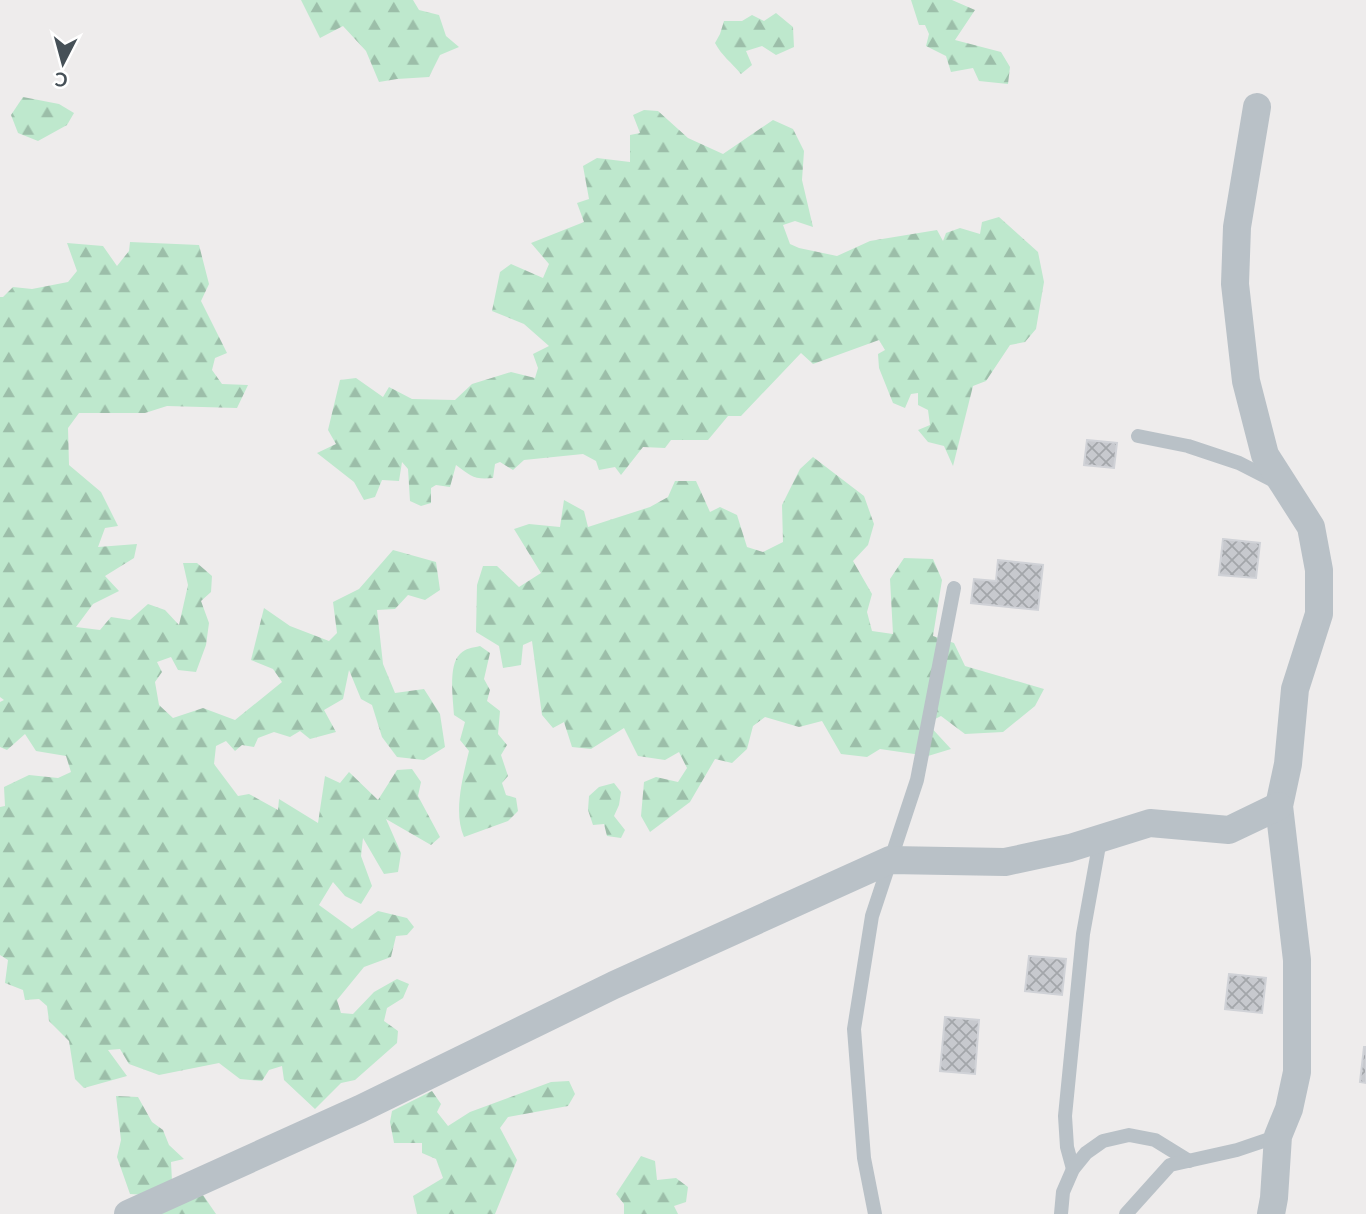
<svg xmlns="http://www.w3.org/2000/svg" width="1366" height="1214" viewBox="0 0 1366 1214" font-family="Lato,sans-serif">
<defs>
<pattern id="forest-firs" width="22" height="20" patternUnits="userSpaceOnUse" patternTransform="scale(1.75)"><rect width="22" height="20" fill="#bee8cd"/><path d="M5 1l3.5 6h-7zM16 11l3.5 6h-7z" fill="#9cbea9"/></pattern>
<pattern id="building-cross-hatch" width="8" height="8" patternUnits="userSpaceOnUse" patternTransform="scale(1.75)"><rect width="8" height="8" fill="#c7c9ce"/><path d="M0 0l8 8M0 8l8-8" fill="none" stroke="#a3a6aa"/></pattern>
</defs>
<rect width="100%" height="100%" fill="#eeecec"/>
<g fill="url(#forest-firs)">
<path d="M301,0h112l6,10 20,5 7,21 13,11 -19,8 -11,22 -32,2 -18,3 -13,-31 -23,-25 -23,12z"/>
<path d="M911,0h41l23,10 -20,30 46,12 9,15 -2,17 -29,-3 -6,-13 -22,4 -5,-16 -20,-10 3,-12 -4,-9h-6z"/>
<path d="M776,13l17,14 1,20 -18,8 -14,-9 -16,5 6,14 -11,9c-10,-12 -19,-18 -26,-31l5,-9 4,-13h18l10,-6 12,6z"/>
<path d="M23,97l36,7 15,9 -7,12 -29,16 -20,-8 -7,-18z"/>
<path d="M644,110l14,1 30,27 35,16 50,-34 20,9 11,22 -2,29 11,47 -18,-6 -12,4 7,19 9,4 38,8 33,-15 67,-11 6,11 3,-8 14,-5 20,6 2,-12 17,-5 39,35 6,30 -8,47 -11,13 -15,3 -24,36 -13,5 -20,80 -9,-20 -16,-4 -10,-12 12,-5 -2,-15 -10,-5v-12l-7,1 -6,14 -12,-5 -14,-35 -1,-14 7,-4 -6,-10 -66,24 -12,-11 -60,63h-13l-20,24h-37l-6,8 -22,-1 -22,28 -6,-8 -16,3 -3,-9 -13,-7 -59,6 -11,10 -13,-8 -5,2 -2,14c-19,2 -22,-2 -37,-13l-6,22 -14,-2 -5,3v15l-10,3 -11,-5 -2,-32 -6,-7 -3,19 -17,-1 -7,17 -11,3 -10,-18 -37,-29 19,-9 -8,-14 12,-50 16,-2 27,19 6,-10 23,12 43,1 17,-16 39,-12 24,6 3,-10 -5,-14 16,-8 -25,-22 -32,-13 8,-39 11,-8 32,14 6,-14 -18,-21 53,-21 -7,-19 12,-4 -6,-33 14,-8 33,4v-27l10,-2 -7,-18z"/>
<path d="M130,242l69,3 10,39 -8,17 26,52 -12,5 -3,12 10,14 26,1 -11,23 -70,-2 -22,7h-66l-11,15 1,37 32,27 17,34 -13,2 -7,19 39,-3 -3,14 -29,18 14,15 -26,13 -17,23 24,3 11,-13 19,3 18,-16 17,6 14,15 9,-40 -5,-22h14l15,13 -1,16 -10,9 8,22 -3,22 -10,27 -18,-2 -7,-13 -14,5 5,10 -7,10 4,23 14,13 30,-10 32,12 47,-38 -9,-13 -22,-9 13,-52 26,18 39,15 8,-8 -4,-31 26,-13 34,-39 43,12 4,28 -15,10 -17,-5 -13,14 -18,1 6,54 12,29 29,-4 16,25 5,33 -21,13 -27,-3 -15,-20 -10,-32 -11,-6 -12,-29 -6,29 -19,11 12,22 -26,7 -10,-8 -10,6 -16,-5 -16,6 -4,9 -12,-2 -7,6 -9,-10 -10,5 -2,18 24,32 11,-2 29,16 1,-11 39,24 7,-47 15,7 9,-11 29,28 19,-30 15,-1 9,13 -3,14 22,41 -9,8 -45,-26 15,34 -3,19 -14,2 -21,-36 -2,18 11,30 -11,18 -16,-8 -12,-14 -14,23 33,24 26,-18 29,7 7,9 -7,8 -11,1 -5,21 -27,10 -27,33 4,13 12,1 21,-22 23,-13 12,5 -6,14 -16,10 -3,13 14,10 -1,12 -42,37 -14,3 -26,26 -31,-29 -2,-14 -13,4 -7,11 -22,-2 -21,-16 -60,12 -30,-11 -9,-15 -12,1 19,26 -43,12 -9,-9 -6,-38 -20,-20 -2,-15 -8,-7 -14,1 -2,-10 -18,-7 3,-23 -8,-5v-148l5,-1 -1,-19 25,-12 29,3 13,-6 -5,-16 -30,-5 -11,-17 -18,16 -7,-3v-45l4,-2 -4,-3v-400h3l10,-10 19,2 36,-7 9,-11 -10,-28 36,3 14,20 12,-15z"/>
<path d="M813,457l51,39 10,28 -6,21 -15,16 19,33 -5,18 5,19 21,3 -3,-55 14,-21 29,1 9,21 -9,56 21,7 11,23 79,23 -9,17 -32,26 -38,2 -24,-18 -14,7 24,26 -23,7 -48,-7 -13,8 -26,-3 -19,-33 -23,6 -34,-10 -12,9 -6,23 -15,14 -17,-4 -25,43 -40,30 -9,-16 3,-34 12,-5 22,5 9,-14 -8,-16 -14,8 -27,-4 -14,-28 -33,21 -19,-2 -8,-25 -11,6 -11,-13 -10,-74 -9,4 -2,20 -18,3 -4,-22 -23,-14 1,-47 6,-19h14l22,21 22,-14 -27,-44 15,-5 31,3 4,-27 20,11 4,16 62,-20 18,-10 7,-16h21l14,31 10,-5 17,8 10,32 16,5 20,-10 -1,-37 18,-36z"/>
<path d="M480,646l10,7 -6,26 6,11 -3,11 13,10 -2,23 9,11 -6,10 7,21 -6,7 4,12 10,3 2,13 -10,10 -44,16c-11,-24 -1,-61 5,-86l-9,-11 5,-18 -11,-7c-1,-16 -6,-50 6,-61 6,-6 12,-6 20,-8z"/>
<path d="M614,783l7,9 -2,13 -5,11 11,14 -4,8 -14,-2 -3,-12 -11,1 -5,-15 1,-14 10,-9z"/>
<path d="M569,1081l6,13 -7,12 -60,11 -8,11 17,32 -22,54h-78l-4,-18 30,-18 -7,-19 -14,-6v-10h-28l-4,-21 2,-11 40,-20 9,13 -4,8 11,14 22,-14 81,-30z"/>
<path d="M116,1096l22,1 14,25 11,8 6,15 15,14 -13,3 1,19 -26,14 -16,-1 -13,-37 4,-17z"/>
<path d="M641,1156l14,5 2,19 19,-2 12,9 -2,15 -12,4 4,8h-54v-10l-8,-10z"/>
<path d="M203,1195l13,19h-58l3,-2z"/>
</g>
<g fill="url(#building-cross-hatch)" stroke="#d0d2d7" stroke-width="2">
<path d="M1087,440l30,3 -3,25 -30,-3z"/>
<path d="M1223,539l37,4 -4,35 -37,-3z"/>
<path d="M998,560l45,5 -5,45 -67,-7 3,-24 22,2z"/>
<path d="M1029,956l37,3 -4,36 -37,-4z"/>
<path d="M1229,974l37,4 -4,35 -37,-4z"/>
<path d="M945,1017l34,3 -4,54 -35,-3z"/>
<path d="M1364,1047h2v36l-6,-1z"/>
</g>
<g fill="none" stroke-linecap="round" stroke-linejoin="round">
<g stroke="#b9c1c7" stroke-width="14">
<path d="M1138,436l50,10 51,17 37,19"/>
<path d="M1073,1169l-6,-22 -2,-31 18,-182 17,-94"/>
<path d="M875,1214l-11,-56 -10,-129 18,-113 45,-136 37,-192"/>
<path d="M1061,1214l2,-22 10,-23 13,-16 17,-12 26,-6 26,5 34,21"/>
<path d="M1126,1214l44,-49 67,-15 41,-14"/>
</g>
<g stroke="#b9c1c7" stroke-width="28">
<path d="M1257,107l-20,120 -2,57 11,97 19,74 46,72 8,43v44l-24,75 -7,75 -9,42 18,154v112l-8,37 -11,27 -4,62 -3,16"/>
<path d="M128,1214l232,-105 254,-124 276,-125 115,2 65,-14 80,-25 79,7 50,-24"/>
</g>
</g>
<g transform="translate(63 63) rotate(186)" stroke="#ffffff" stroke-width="5" paint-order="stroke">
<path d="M0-5L12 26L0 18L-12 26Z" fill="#465057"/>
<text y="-10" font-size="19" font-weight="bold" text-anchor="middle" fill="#465057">С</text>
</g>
</svg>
